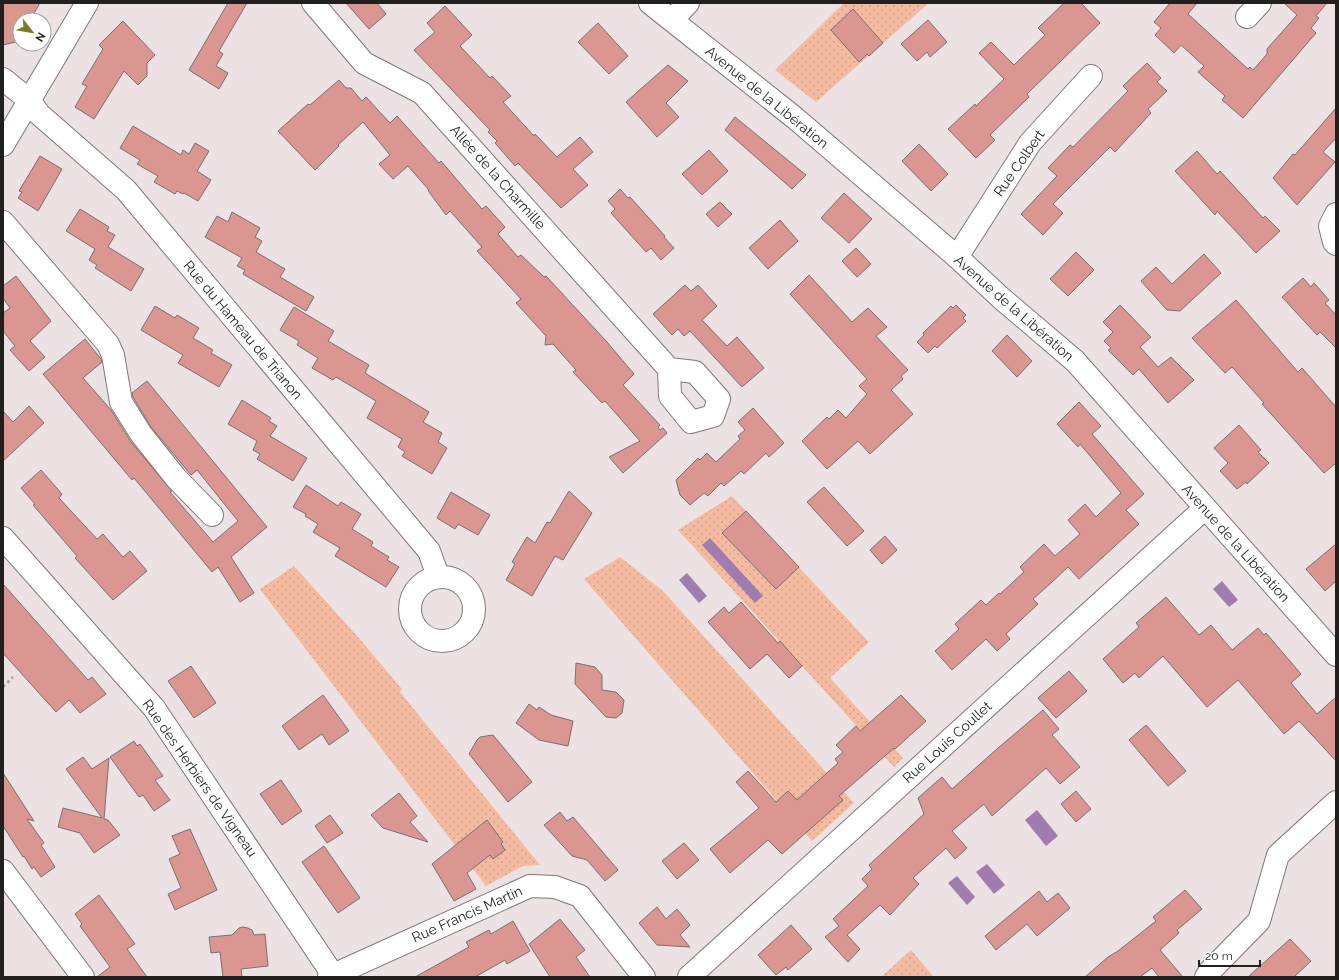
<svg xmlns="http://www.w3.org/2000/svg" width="1339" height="980" viewBox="0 0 1339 980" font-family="Raleway,sans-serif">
<defs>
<pattern id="garden-dots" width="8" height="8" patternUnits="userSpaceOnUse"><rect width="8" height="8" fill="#f4bba1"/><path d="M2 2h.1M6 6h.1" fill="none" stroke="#d1a08a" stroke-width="1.8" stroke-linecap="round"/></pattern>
</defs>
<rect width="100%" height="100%" fill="#ece2e4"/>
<g fill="url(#garden-dots)">
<path d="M844,3h85l-113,99 -41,-32z"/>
<path d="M732,496l137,146 -39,36 73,80 -9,9 -216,-237z"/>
<path d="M620,557l43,34 191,212 -42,38 -228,-262z"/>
<path d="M294,566l64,71 44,52 -2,3 140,173 -17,1 -37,20 -226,-297z"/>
<path d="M911,950l23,27h-53z"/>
</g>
<g fill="#a17cae">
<path d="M710,538l53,58 -8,7 -53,-58z"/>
<path d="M687,573l20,23 -8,7 -20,-23z"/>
<path d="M1222,581l16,19 -9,7 -16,-18z"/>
<path d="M1037,810l21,26 -12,10 -21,-26z"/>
<path d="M987,864l18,21 -11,9 -18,-22z"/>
<path d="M957,876l18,21 -8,8 -19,-22z"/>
</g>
<g fill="#dc9691" stroke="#797070">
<path d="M3,3h37l-10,17h-10v21l-17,4z"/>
<path d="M228,3h19l-28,48 4,3 -7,12 12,7 -9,16 -30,-19z"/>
<path d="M346,3h31l9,11 -17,15z"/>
<path d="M1064,3h17l19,20 -73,71 2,3 -39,38 5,5 -19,18 -28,-29 27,-25 1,2 28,-27 -25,-26 12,-11 23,23 31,-30 -7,-7z"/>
<path d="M1170,3h27l-9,11 60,55 2,-2 3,3 14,-16v-5l30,-34 -13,-12h43l-11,13 3,2 -8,10 5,5 -73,85 -21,-18 3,-4 -27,-24 6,-6 -23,-21 -7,8 -19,-18 6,-7 -7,-6z"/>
<path d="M445,6l27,29 -12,11 30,32 2,-2 19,20 -8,6 31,34 1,-2 22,23 23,-20 13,15 -20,17 15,16 -27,23 -43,-45 -3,3 -20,-23 2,-2 -9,-9 2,-2 -76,-80 21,-18 -8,-9z"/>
<path d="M853,9l30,34 -14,13 -2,-2 -8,8 -28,-32z"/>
<path d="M928,20l19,22 -17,15 -3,-5 -10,9 -16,-17z"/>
<path d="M123,21l32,34 -8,8v13l-9,9 -14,-14 -30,48 -19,-12 12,-21 -5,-2 21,-35 -4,-4z"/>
<path d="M598,23l30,33 -19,18 -31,-32z"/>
<path d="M1147,63l14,15 -4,4 10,9 -19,18 3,4 -36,39 -5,-5 -57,57 10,9 -20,22 -22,-21 36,-38 -9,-8 22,-23 3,2 55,-56 -5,-5z"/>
<path d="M668,65l20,16 -22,22 13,14 -22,20 -31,-35z"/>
<path d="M339,80l7,8h5l11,13 4,-4 24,26 7,-7 42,47 2,-2 41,48 4,-3 19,21 -7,7 20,23 3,-2 23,22 2,-1 61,66 27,32 -11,11 37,40 -2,2 2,3 3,-2 4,5 -44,40 -14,-16 31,-16 -35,-40 -3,2 -29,-31 3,-2 -23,-26 -8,1 1,-9 -30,-33 5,-4 -44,-48 5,-4 -32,-36 -4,4 -17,-23 -1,-3 -20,-23 -15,13 -14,-15 11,-9 -27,-33 -25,23 1,1 -24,24 -37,-39 30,-27 2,1z"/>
<path d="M1336,108v30l-13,14 12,10 -38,43 -24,-27 20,-24 2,1z"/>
<path d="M735,117l71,58 -14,14 -67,-59z"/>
<path d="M133,126l48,29 2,-5 6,4 6,-11 14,8 -12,20 14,9 -13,21 -14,-8 -1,1 -6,-3 -2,3 -21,-12 4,-6 -21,-12 3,-4 -20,-12z"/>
<path d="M919,144l29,30 -17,17 -29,-30z"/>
<path d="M709,150l19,21 -26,24 -20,-21z"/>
<path d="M1197,151l20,23 3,-3 43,47 2,-2 15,15 -24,22 -39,-42 -2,4 -40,-44z"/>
<path d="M40,156l22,13 -24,42 -20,-13 4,-6 -3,-1z"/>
<path d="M620,189l8,9 2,-1 35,39 -1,1 10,11 -13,12 -10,-12 -5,4 -35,-39 4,-4 -7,-8z"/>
<path d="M844,193l28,26 -23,24 -28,-25z"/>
<path d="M720,202l12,12 -14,13 -12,-13z"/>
<path d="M80,209l29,18 -2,4 8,4 -7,12 36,22 -13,22 -36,-23 2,-3 -8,-5 6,-11 -29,-18z"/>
<path d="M232,212l28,16 -5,9 7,4 -6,11 29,17 -5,8 34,20 -8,14 -63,-37 2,-4 -8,-4 5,-8 -37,-21 12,-21 11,6z"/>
<path d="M780,220l18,21 -30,28 -19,-21z"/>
<path d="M856,248l15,16 -14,13 -15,-16z"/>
<path d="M1076,252l18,18 -26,26 -18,-17z"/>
<path d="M1204,254l17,19 -41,38 -13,-1 -26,-29 15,-14 16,17z"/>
<path d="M809,275l43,47 16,-14 19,19 -11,9 32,34 -7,6 2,3 -12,11 22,24 -43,40 -12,-13 -31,28 -25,-28 25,-24 2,2 9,-9 8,8 21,-24 -8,-8 8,-7 -77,-85z"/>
<path d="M16,276l35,45 -21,20 15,16 -16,14 -19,-21 5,-4 -12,-15v-18l7,-5 -7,-10v-12z"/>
<path d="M1303,278l8,9 3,-4 15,17 -4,3 11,12v33l-16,-16 -3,3 -35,-38z"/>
<path d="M685,285l6,6 7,-6 19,21 -15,14 25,26 10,-9 27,31 -22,19 -52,-56 -6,5 -6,-7 -6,6 -19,-21z"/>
<path d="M1236,300l62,72 4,-4 34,39v56l-12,10 -62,-69 2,-1 -32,-36 -7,6 -33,-35z"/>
<path d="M956,305l10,10 -3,3 3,3 -29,27 -2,-2 -7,7 -11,-11 7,-7 -1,-2 28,-27 2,2z"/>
<path d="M1120,305l31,32 -11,10 18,20 13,-10 23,23 -26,23 -29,-34 -6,6 -25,-25 3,-2 -7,-7 9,-9 -10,-10z"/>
<path d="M155,306l20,12 2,-3 22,13 -6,10 20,12 -2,3 21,12 -13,22 -41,-24 5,-8 -42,-25z"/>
<path d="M294,307l40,24 -6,10 41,24 -4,8 64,39 -6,10 19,11 -4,9 9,6 -15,26 -30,-18 3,-4 -7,-5 4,-8 -35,-21 9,-17 -40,-24 -3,3 -21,-12 6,-10 -21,-13 2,-4 -19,-11z"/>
<path d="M1007,335l25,26 -15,16 -25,-26z"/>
<path d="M85,339l16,20 1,3 -19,16 28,32 20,32 41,49 -2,1 43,50 25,-21 -41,-51 -6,5 -40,-48 -18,-30 -1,-4 15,-12 120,146 -36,30 23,36 -14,9 -22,-35 -6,5 -78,-94 -2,2 -89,-106z"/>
<path d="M242,400l29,18 -2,3 8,5 -7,10 37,22 -14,23 -36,-22 3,-5 -7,-4 4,-9 -29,-17z"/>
<path d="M1079,402l22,24 -9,8 52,60 -18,16 13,14 -60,55 -11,-12 -17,16 -18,16 5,5 -32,30 4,5 -13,12 -11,-12 -34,31 -17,-19 24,-22 -4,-5 26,-24 5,5 13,-12 1,1 24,-22 -4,-5 24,-23 11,12 25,-22 -12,-14 17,-16 11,13 25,-24 -41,-49 -2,3 -21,-23z"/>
<path d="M29,406l15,17 -41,38v-50l10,11z"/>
<path d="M753,408l31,35 -15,14 -3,-4 -22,21 -3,-3 -17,15 -3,-3 -13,13 -4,-3 -14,12 -10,-10 -4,-15 22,-22 2,2 7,-7 9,9 24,-23 -2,-3 7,-6 -7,-8z"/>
<path d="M1239,425l22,25 -3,2 11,11 -22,21 -1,-2 -9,7 -17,-18 8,-8 -14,-15z"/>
<path d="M41,470l21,24 -3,4 38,41 6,-5 20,23 7,-6 17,20 -34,29 -38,-42 2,-2 -44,-51 2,-1 -14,-16z"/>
<path d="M306,485l32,21 3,-4 20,12 -9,15 21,13 -2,4 18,11 -2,3 12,7 -13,20 -51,-31 5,-8 -27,-16 5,-8 -13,-8 1,-2 -13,-7z"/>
<path d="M824,487l40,44 -17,15 -40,-44z"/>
<path d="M569,491l23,22 -29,47 -8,-4 -23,40 -26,-16 9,-16 -3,-2 15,-25 8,6 12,-21 3,1z"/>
<path d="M451,492l39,23 -12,20 -20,-11 -3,5 -18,-11z"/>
<path d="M746,511l53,56 -23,22 -54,-56z"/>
<path d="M885,536l12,14 -15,14 -12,-14z"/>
<path d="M1336,544v37l-11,10 -19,-22z"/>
<path d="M3,584l85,96 4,-3 14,17 -26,19 -11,-13 -13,12 -53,-59z"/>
<path d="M1166,597l33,38 12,-10 21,25 26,-22 6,7 2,-2 35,41 -10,9 26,31 19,-17v64l-37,-40 -15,13 -46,-54 -31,27 -44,-51 -24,22 -4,-5 -12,10 -20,-24 36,-32 -3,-4z"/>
<path d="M741,602l37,41 2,-2 22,25 -13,12 -22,-24 -17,15 -42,-47 16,-15 5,6z"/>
<path d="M576,663l19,4 7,8v15l14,2 8,8 -2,13 -6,5 -10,-1 -31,-33z"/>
<path d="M191,666l25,37 -22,15 -26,-37z"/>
<path d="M1069,671l18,20 -31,27 -18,-20z"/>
<path d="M323,695l26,36 -20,14 -7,-11 -23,16 -17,-24z"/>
<path d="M901,695l25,26 -31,28 -1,-1 -55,48 4,4 -61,54 -14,-14 -38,33 -20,-24 49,-41 -23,-26 12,-11 28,31 12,-11 9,9 41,-37 -3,-4 8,-7 -7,-7 20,-19 4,5z"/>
<path d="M529,704l8,6 2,-3 12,8 22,6 -5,25 -29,-6 -23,-17z"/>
<path d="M1043,710l16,19 -7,6 28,32 -20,17 -14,-16 -54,48 -8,-12 -32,27 15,17 -12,11 -9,-11 -33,30 6,6 -29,31 -10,-10 -33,30 13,14 -12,13 -23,-25 14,-11 -6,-7 35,-33 -6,-7 10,-10 -3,-4 55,-51 -6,-16 24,-21 10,12 46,-41z"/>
<path d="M1146,725l40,46 -18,15 -39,-46z"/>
<path d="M493,735l39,47 -24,20 -39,-48 8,-14 3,-3z"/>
<path d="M134,741l3,5 3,-2 23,32 -8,4 15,20 -16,11 -11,-16 -4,2 -29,-40z"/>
<path d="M83,757l9,12 17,-11 -5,61 4,1 12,15 -26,18 -14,-20 -22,-6 5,-19 39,10 -36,-49z"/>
<path d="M3,773l31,48 -7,-2 17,24 -3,2 14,22 -14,10 -7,-10 -2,2 -8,-13 -1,1 -20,-31z"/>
<path d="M281,780l21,31 -20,14 -22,-31z"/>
<path d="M1076,791l15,18 -15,13 -15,-18z"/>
<path d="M399,793l18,23 -7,6 18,20 -45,-14 -12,-13z"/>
<path d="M560,812l7,9 6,-4 45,53 -13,11 -18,-21 -15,-4 -28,-31z"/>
<path d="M330,815l13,18 -16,10 -12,-17z"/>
<path d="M487,820l16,22 -2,2 4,6 -12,9 -3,-4 -23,18 9,16 -22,12 -22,-37z"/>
<path d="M190,829l27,61 -42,20 -7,-16 13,-6 -12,-29 11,-5 -8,-18z"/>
<path d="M684,843l15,17 -22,19 -15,-18z"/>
<path d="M324,846l36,52 -22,15 -36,-51z"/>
<path d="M1185,890l17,19 -25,21 2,3 -19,17 23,27h-24l-7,-9 -12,9h-55l23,-20 10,-6 38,-30 -3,-4z"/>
<path d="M1039,891l8,11 11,-9 12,15 -33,28 -10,-12 -31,26 -11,-14z"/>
<path d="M99,895l36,49 -8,5 20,28h-50l13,-10 -30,-41 2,-2 -7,-10z"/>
<path d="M657,907l9,12 11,-10 13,16 -10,10 10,12 -33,-2 -18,-22z"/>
<path d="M560,919l25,31 -9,7 14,20h-40l-21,-33z"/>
<path d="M513,921l17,30 -23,13 -2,-4 -30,17h-60l54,-30 -3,-5 23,-12 2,4z"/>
<path d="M791,925l21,24 -24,21 -2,-3 -10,8 -18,-20z"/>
<path d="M243,927l5,1 4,2 2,5 11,-1 3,32 -27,3 1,8h-19l-3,-25 -9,1 -2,-16 23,-2 7,-7z"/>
<path d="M1290,939l21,22 -17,16h-46z"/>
</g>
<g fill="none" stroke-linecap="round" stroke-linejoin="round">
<g stroke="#807779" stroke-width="24">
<g id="minor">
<path d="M313,3l51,60 58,30 247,276 1,27 21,26 22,-6 6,-17 -24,-27 -26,-3"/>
<path d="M1247,17l13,-14"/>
<path d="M672,20l16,-17"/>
<path d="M3,79l26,21 10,14 87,76 303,361 9,25"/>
<path d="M3,145l84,-142"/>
<path d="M1336,214l-6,12 4,16 2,2"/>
<path d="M3,222l105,122 5,11 8,47 20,32 35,44 36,37"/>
<path d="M957,257l73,-114 61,-67"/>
<path d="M3,538l151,170 179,267"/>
<circle cx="442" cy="609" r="32"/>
<path d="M3,871l80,106"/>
<path d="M329,977l201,-91 25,1 25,9 64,81"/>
<path d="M689,977l516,-469"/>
<path d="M1206,977l4,-6 49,-50 19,-66 58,-53"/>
</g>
</g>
<g stroke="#807779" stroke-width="24">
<path id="major" d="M650,3l145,115 162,139 44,41 74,63 261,294"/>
</g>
<path stroke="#a7a0a1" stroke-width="2.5" stroke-dasharray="3 3" stroke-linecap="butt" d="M3,687l10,-10"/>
<use href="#minor" stroke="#fff" stroke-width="22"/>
<use href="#major" stroke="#fff" stroke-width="22"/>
</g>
<g text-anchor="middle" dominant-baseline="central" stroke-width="3" stroke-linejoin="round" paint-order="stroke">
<g font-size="14" fill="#221f1f" stroke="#fff">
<text transform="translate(767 97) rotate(39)">Avenue de la Libération</text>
<text transform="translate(1019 163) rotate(-55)">Rue Colbert</text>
<text transform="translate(498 177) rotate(48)">Allée de la Charmille</text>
<text transform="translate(1014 308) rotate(41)">Avenue de la Libération</text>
<text transform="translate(243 330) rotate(50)">Rue du Hameau de Trianon</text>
<text transform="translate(1236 543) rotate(48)">Avenue de la Libération</text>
<text transform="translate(947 742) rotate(-42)">Rue Louis Coullet</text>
<text transform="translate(200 778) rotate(55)">Rue des Herbiers de Vigneau</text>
<text transform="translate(467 914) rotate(-24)">Rue Francis Martin</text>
</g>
</g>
<rect width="1339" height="980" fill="none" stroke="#221f1f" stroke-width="8"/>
<g transform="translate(32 32) rotate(121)"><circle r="19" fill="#ffffff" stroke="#a7a5a5"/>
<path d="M0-3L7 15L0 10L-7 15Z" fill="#777c25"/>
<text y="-6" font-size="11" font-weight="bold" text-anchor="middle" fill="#221f1f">N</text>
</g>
<path d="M1199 960v6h61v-6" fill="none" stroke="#221f1f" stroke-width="2"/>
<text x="1205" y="960" font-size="12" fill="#221f1f" stroke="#ffffff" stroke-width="3" paint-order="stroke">20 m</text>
</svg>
